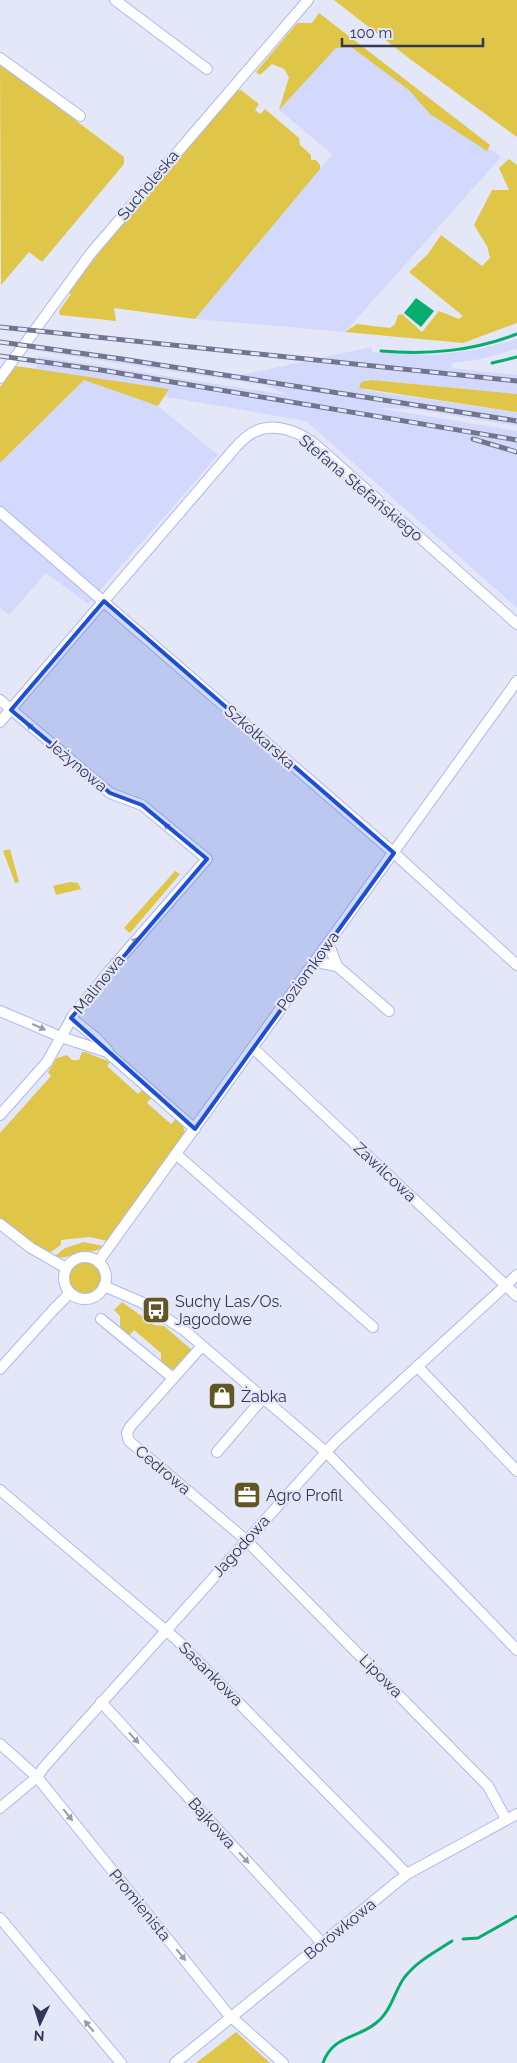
<svg xmlns="http://www.w3.org/2000/svg" width="517" height="2063" viewBox="0 0 517 2063" font-family="Raleway,sans-serif">
<rect width="100%" height="100%" fill="#e4e7f7"/>
<g fill="#d3d9fc">
<path d="M351,47l150,110 -156,175 -150,-13 137,-165 -53,-44 57,-62z"/>
<path d="M517,339v10l-36,10 -29,4 -1,5 66,7v19l-145,-14 -8,10 153,22v14l-104,-17 -36,-1 140,23v177l-211,-187 -208,-36 60,21 60,49 -130,149 -42,-31 -37,42 -9,-8v-144l82,-81 -46,-10 2,-16 249,39 -22,-10 -234,-35 2,-6 208,31 131,-28 -1,5 61,3 44,-5z"/>
</g>
<g fill="#dfc649">
<path d="M334,0h183v137l-107,-78z"/>
<path d="M319,13l171,132 -3,6 -57,-37 -21,-24 -58,-43 -15,1 -57,62 10,-33 -5,-8 -12,-5 -12,11 -4,-3 41,-49h15z"/>
<path d="M0,63l124,94v7l-82,98 -13,-10 -28,33z"/>
<path d="M241,90l18,14 -4,6 5,4 5,-5 34,29 1,7 11,10v5h5l4,5v4l-125,150 -81,-11 2,13 -56,-6 -1,-4 12,-17 -3,-2 62,-78 105,-123z"/>
<path d="M509,159l8,6v158l-54,20 -118,-11 12,-8 33,4 5,-4 3,-9 4,-1 20,18 17,-21 20,8 4,-3 -54,-44 19,-18 13,-19 41,31 8,-8 -3,-12 -13,-21 18,-35h17l-10,-22z"/>
<path d="M16,366l153,23 -11,17 -74,-26 -84,83v-76z"/>
<path d="M372,380l145,14v18l-158,-24 2,-6z"/>
<path d="M10,849l9,33 -4,1 -12,-32z"/>
<path d="M175,871l5,3 -50,59 -6,-5z"/>
<path d="M70,882l8,1 3,6 -25,6 -3,-9z"/>
<path d="M82,1052h3l25,10 -3,4 31,28 5,-5 9,8 -5,6 24,21 5,-5 7,7 2,7 -78,108 -17,-4 -29,3v5l-12,8 -20,-13 -29,-22v-85l51,-57 -3,-4 9,-14 10,-3 5,5h7z"/>
<path d="M84,1242l19,4c-8,8 -13,4 -24,6 -9,3 -14,8 -24,4l10,-8z"/>
<circle cx="85" cy="1277" r="16"/>
<path d="M122,1302l32,23 10,1 28,24 -17,19h-9l-5,-5v-11l-27,-23 -6,7 -8,-8v-13l-6,-6z"/>
<path d="M236,2032l34,31h-74z"/>
</g>
<path fill="#07ad6c" d="M416,298l18,13 -13,16 -17,-14z"/>
<g fill="none" stroke-linecap="round" stroke-linejoin="round">
<g stroke="#07ad6c" stroke-width="3">
<path d="M381,351c48,4 91,0 136,-17"/>
<path d="M492,363l25,-6"/>
<path d="M463,1939l15,-1 39,-22"/>
<path d="M323,2063c10,-28 34,-24 53,-40 15,-11 18,-31 28,-45 13,-17 31,-26 48,-37"/>
</g>
<g stroke="#aeb7f4" stroke-width="12">
<g id="minor">
<path d="M115,0l92,69"/>
<path d="M0,58l80,58"/>
<path d="M0,378l91,-125 217,-253"/>
<path d="M0,512l394,341 123,112"/>
<path d="M0,700l110,93 32,12 65,54 -97,111 -36,44 -27,48 -47,53"/>
<path d="M0,722l229,-267c5,-6 10,-12 16,-17 22,-19 51,-9 71,7l201,179"/>
<path d="M326,946l5,4 6,16 52,45"/>
<path d="M317,959l4,4 16,3"/>
<path d="M0,1011l61,26 46,15 88,77"/>
<path d="M71,1018l25,20 12,13"/>
<path d="M253,1048l264,248"/>
<path d="M176,1154l197,173"/>
<path d="M0,1224l31,24 35,20"/>
<circle cx="85" cy="1278" r="21"/>
<path d="M98,1262l419,-581"/>
<path d="M104,1286l39,17 41,27 142,122 191,198"/>
<path d="M101,1319l72,59"/>
<path d="M202,1346l-72,81 -3,6 2,8 117,99 242,246 18,33"/>
<path d="M417,1366l100,105"/>
<path d="M0,1369l54,-60 16,-16"/>
<path d="M217,1452l46,-54"/>
<path d="M0,1490l177,150 230,234"/>
<path d="M101,1702l221,241"/>
<path d="M0,1744l37,33 191,237 55,49"/>
<path d="M0,1808l37,-31 7,-10 291,-325 182,-167"/>
<path d="M0,1918l121,145"/>
<path d="M175,2063l232,-189 110,-60"/>
</g>
</g>
<use href="#minor" stroke="#fff" stroke-width="10"/>
<g stroke="#71758f" stroke-width="5">
<g id="rail">
<path d="M0,327l517,54"/>
<path d="M0,342l122,17 395,62"/>
<path d="M0,356l101,14 416,70"/>
<path d="M473,439l44,13"/>
</g>
</g>
<use href="#rail" stroke="#e4e7f7" stroke-width="3" stroke-dasharray="9" stroke-linecap="butt"/>
</g>
<defs><path id="oneway-solid" d="M-6-.8H1V-3.2L6.5 0L1 3.2V.8H-6Z" transform="scale(1.25)"/></defs>
<g fill="#999bab">
<use href="#oneway-solid" transform="translate(32 728) rotate(-140)"/>
<use href="#oneway-solid" transform="translate(169 828) rotate(-140)"/>
<use href="#oneway-solid" transform="translate(133 943) rotate(-49)"/>
<use href="#oneway-solid" transform="translate(39 1027) rotate(24)"/>
<use href="#oneway-solid" transform="translate(134 1738) rotate(47)"/>
<use href="#oneway-solid" transform="translate(68 1815) rotate(51)"/>
<use href="#oneway-solid" transform="translate(244 1858) rotate(48)"/>
<use href="#oneway-solid" transform="translate(181 1955) rotate(51)"/>
<use href="#oneway-solid" transform="translate(89 2026) rotate(-130)"/>
</g>
<path fill="#1d4ed8" fill-opacity="0.2" stroke="#1d4ed8" stroke-width="4" stroke-linejoin="round" d="M104,601l290,252 -199,276 -124,-111 136,-159 -65,-54 -32,-12 -99,-83z"/>
<defs>
<g id="bus-square" transform="scale(1.4375)"><rect x="-9" y="-9" width="18" height="18" rx="4" fill="#625724" stroke="#e4e7f7"/><path d="M-5-6H5V4H4V6H2V4H-2V6H-4V4H-5ZM-3.5-4V0h7V-4ZM-3.5 1.2v1.5H-2V1.2ZM2 1.2v1.5H3.5V1.2Z" fill="#fff"/></g>
<g id="shop-square" transform="scale(1.4375)"><rect x="-9" y="-9" width="18" height="18" rx="4" fill="#625724" stroke="#e4e7f7"/><path d="M-5-2.5h2.3a2.7 3.5 0 0 1 5.4 0H5L5.5 6h-11ZM-1.5-2.5h3a1.5 2.3 0 0 0-3 0Z" fill="#fff"/></g>
<g id="office-square" transform="scale(1.4375)"><rect x="-9" y="-9" width="18" height="18" rx="4" fill="#625724" stroke="#e4e7f7"/><path d="M-6-3h4V-5.5h4V-3h4V5H-6ZM-1-4.5V-3h2v-1.5ZM-6 0V1H6V0Z" fill="#fff"/></g>
</defs>
<g fill-rule="evenodd">
<use href="#bus-square" x="156" y="1310"/>
<use href="#shop-square" x="222" y="1396"/>
<use href="#office-square" x="247" y="1495"/>
</g>
<g text-anchor="middle" dominant-baseline="central" stroke-width="4.5" stroke-linejoin="round" paint-order="stroke">
<g font-size="16" fill="#333757" stroke="#e4e7f7">
<text transform="translate(148 185) rotate(-50)">Sucholeska</text>
<text transform="translate(361 488) rotate(40)">Stefana Stefańskiego</text>
<text transform="translate(260 737) rotate(41)">Szkółkarska</text>
<text transform="translate(77 765) rotate(40)">Jeżynowa</text>
<text transform="translate(308 971) rotate(-54)">Poziomkowa</text>
<text transform="translate(99 984) rotate(-51)">Malinowa</text>
<text transform="translate(385 1172) rotate(43)">Zawilcowa</text>
<text transform="translate(163 1470) rotate(40)">Cedrowa</text>
<text transform="translate(241 1546) rotate(-48)">Jagodowa</text>
<text transform="translate(211 1674) rotate(45)">Sasankowa</text>
<text transform="translate(381 1676) rotate(45)">Lipowa</text>
<text transform="translate(212 1823) rotate(48)">Bajkowa</text>
<text transform="translate(140 1905) rotate(51)">Promienista</text>
<text transform="translate(340 1929) rotate(-39)">Borówkowa</text>
</g>
<g font-size="16" fill="#333757" stroke="#e4e7f7" text-anchor="start">
<text x="175" y="1301">Suchy Las/Os.<tspan x="175" dy="18">Jagodowe</tspan></text>
<text x="241" y="1396">Żabka</text>
<text x="266" y="1495">Agro Profil</text>
</g>
</g>
<g transform="translate(40 2023) rotate(184)" stroke="#e4e7f7" stroke-width="4" paint-order="stroke">
<path d="M0-4L9 19L0 12L-9 19Z" fill="#333757"/>
<text y="-8" font-size="14" font-weight="bold" text-anchor="middle" fill="#333757">N</text>
</g>
<path d="M342 38v8h141v-8" fill="none" stroke="#333757" stroke-width="2.5"/>
<text x="350" y="38" font-size="15" fill="#333757" stroke="#e4e7f7" stroke-width="4" paint-order="stroke">100 m</text>
</svg>
